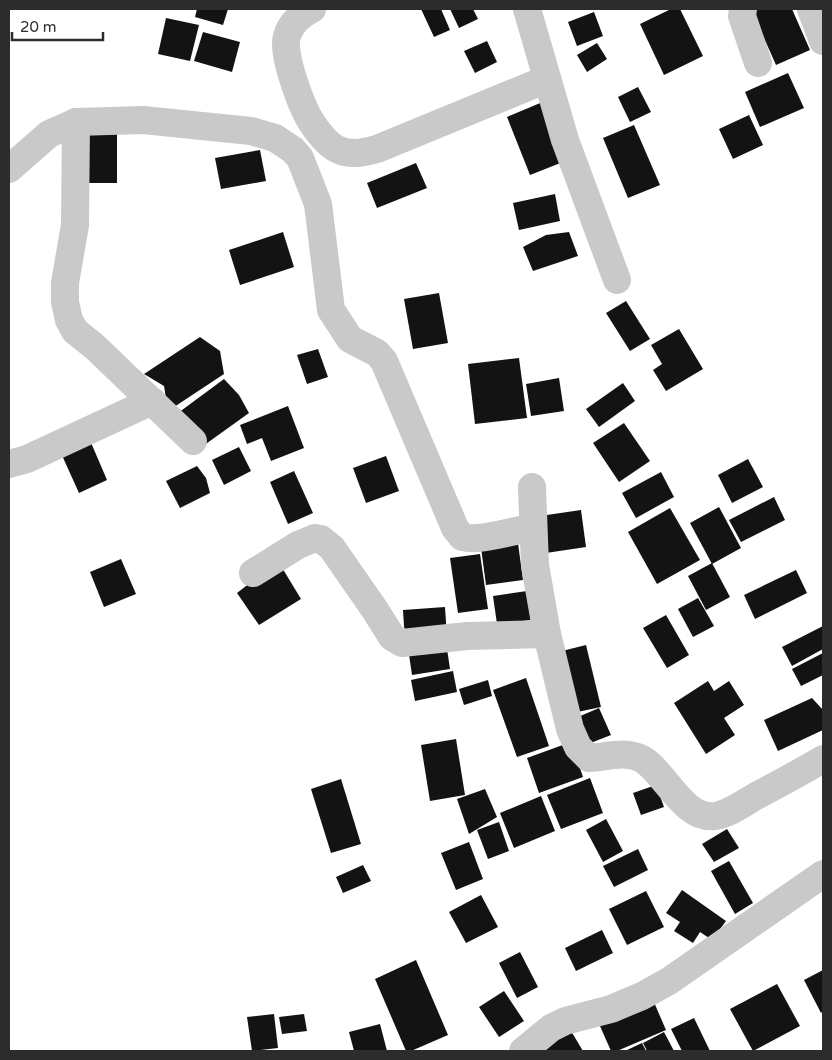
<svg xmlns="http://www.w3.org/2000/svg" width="832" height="1060" viewBox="0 0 832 1060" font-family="'Varela Round',sans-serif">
<rect width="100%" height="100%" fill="#fff"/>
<g fill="#131313">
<path d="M197,9h31l-5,16 -28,-8z"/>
<path d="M421,9h20l9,21 -16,7z"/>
<path d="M450,9h23l5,10 -19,9z"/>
<path d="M671,9h9l23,47 -39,19 -24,-51z"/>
<path d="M756,9h36l18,41 -34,15 -24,-54z"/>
<path d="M594,12l9,24 -26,10 -9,-24z"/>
<path d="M166,18l33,7 -9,36 -32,-7z"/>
<path d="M203,32l37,10 -8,30 -38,-11z"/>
<path d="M487,41l10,21 -22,11 -11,-22z"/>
<path d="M597,43l10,16 -20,13 -10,-17z"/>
<path d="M788,73l16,35 -44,19 -15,-35z"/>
<path d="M638,87l13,25 -21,10 -12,-25z"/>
<path d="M545,101l23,59 -38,15 -23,-58z"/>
<path d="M749,115l14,30 -30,14 -14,-30z"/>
<path d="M634,125l26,60 -32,13 -25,-60z"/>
<rect x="82" y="130" width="35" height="53"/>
<path d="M260,150l6,31 -45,8 -6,-31z"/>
<path d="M416,163l11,25 -50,20 -10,-25z"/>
<path d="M555,194l5,27 -41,9 -6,-27z"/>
<path d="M283,232l11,35 -54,18 -11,-35z"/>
<path d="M569,232l9,24 -45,15 -10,-24 23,-12z"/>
<path d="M439,293l9,50 -35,6 -9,-50z"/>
<path d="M626,301l24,38 -20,12 -24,-38z"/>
<path d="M679,329l24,40 -37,22 -13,-21 9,-6 -11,-19z"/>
<path d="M200,337l20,14 4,23 -56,37 -4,-25 -20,-12z"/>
<path d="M318,349l10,28 -21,7 -10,-29z"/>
<path d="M519,358l8,60 -52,6 -7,-60z"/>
<path d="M559,378l5,33 -33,5 -5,-32z"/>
<path d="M224,379l15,16 10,18 -46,33 -25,-33z"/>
<path d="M623,383l12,18 -36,26 -13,-18z"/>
<path d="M288,406l16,42 -33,13 -9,-23 -15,6 -7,-19z"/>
<path d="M624,423l26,38 -31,21 -26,-39z"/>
<path d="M89,438l18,42 -28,13 -19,-42z"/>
<path d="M239,447l12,24 -27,14 -12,-25z"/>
<path d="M386,456l13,35 -33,12 -13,-35z"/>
<path d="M748,459l15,28 -31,16 -14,-28z"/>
<path d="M197,466l9,12 4,15 -30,15 -14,-27z"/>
<path d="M294,471l19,42 -25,11 -18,-42z"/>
<path d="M661,472l13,25 -38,21 -14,-25z"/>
<path d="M774,497l11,23 -44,22 -12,-22z"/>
<path d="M719,507l22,41 -29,16 -22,-41z"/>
<path d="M670,508l30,52 -43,24 -29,-52z"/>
<path d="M581,510l5,37 -40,6 -6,-37z"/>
<path d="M517,536l6,44 -37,5 -6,-45z"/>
<path d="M480,554l8,55 -30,4 -8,-55z"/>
<path d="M121,559l15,35 -32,13 -14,-35z"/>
<path d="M278,561l23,38 -42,26 -22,-32z"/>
<path d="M712,563l18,34 -24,13 -18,-34z"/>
<path d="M796,570l11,23 -52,26 -11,-24z"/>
<path d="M527,591l4,29 -34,4 -4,-28z"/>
<path d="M698,598l16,28 -21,11 -15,-28z"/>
<path d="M445,607l2,30 -42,4 -2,-31z"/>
<path d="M666,615l23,40 -22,13 -24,-40z"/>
<path d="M823,626v23l-31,17 -10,-19z"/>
<path d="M446,642l4,27 -38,6 -4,-27z"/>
<path d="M586,645l15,62 -33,7 -14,-61z"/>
<path d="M823,653v22l-22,11 -9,-17z"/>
<path d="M453,671l4,21 -42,9 -4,-21z"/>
<path d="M526,678l23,68 -32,11 -24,-67z"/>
<path d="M488,680l4,16 -28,9 -5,-16z"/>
<path d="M708,681l6,10 15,-10 15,24 -20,13 11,17 -29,19 -32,-51z"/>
<path d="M812,698l11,12v20l-45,21 -14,-31z"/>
<path d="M599,708l12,27 -28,11 -12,-26z"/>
<path d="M456,739l9,56 -35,6 -9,-56z"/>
<path d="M571,742l12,35 -44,16 -12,-35z"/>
<path d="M590,778l13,35 -42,16 -14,-34z"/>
<path d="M341,779l20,65 -30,9 -20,-64z"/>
<path d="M656,785l8,22 -23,8 -8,-22z"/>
<path d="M485,789l12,28 -28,17 -12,-35z"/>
<path d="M541,796l14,35 -41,17 -14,-35z"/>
<path d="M606,819l17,32 -20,11 -17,-32z"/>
<path d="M499,822l10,29 -21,8 -11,-29z"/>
<path d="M727,829l12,19 -25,14 -12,-18z"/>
<path d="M469,842l14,37 -27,11 -15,-37z"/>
<path d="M638,849l10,21 -34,17 -11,-21z"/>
<path d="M729,861l24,42 -18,11 -24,-43z"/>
<path d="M363,865l8,16 -28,12 -7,-16z"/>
<path d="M682,890l44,31 -14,19 -12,-8 -7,11 -19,-12 6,-9 -14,-9z"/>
<path d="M646,891l18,36 -37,18 -18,-36z"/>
<path d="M481,895l17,32 -32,16 -17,-31z"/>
<path d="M602,930l11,23 -37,18 -11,-23z"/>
<path d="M520,952l18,35 -21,11 -18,-35z"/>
<path d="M416,960l32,75 -37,16h-5l-31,-72z"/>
<path d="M823,970v41l-2,2 -17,-33z"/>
<path d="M777,984l23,42 -47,25 -23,-42z"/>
<path d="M504,991l20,30 -25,16 -20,-30z"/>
<path d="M650,993l16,37 -49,21h-6l-15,-34z"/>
<path d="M274,1014l4,34 -26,3 -5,-34z"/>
<path d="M304,1014l3,17 -25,3 -3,-17z"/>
<path d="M694,1018l16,33h-28l-11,-22z"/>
<path d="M380,1024l7,27h-33l-5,-19z"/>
<path d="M568,1026l15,25h-41z"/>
<path d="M664,1032l10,19h-27l-4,-8z"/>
<path d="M642,1043l4,8h-21z"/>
</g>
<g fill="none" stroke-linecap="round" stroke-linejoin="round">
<g stroke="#c9c9c9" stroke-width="28">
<path d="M312,9c-12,6 -21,14 -25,27 -6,17 15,72 25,87 6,9 17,23 27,27 13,6 26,2 38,-1l170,-70"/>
<path d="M527,9l38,131 52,140"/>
<path d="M743,9l-1,7 16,47"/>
<path d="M811,9l12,32"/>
<path d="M76,122l-1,103 -10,58v19l4,18 6,11 20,16 98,94"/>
<path d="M9,169l40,-35 27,-12 67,-2 108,11 24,7 18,12 7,8 18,46 13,106 19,29 27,14 7,8 71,167 7,9c20,5 49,-7 71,-9"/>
<path d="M9,464l18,-5 125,-58"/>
<path d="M532,487l3,78 12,69 23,95 8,18 11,11c18,-1 36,-8 53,1 23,13 42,62 73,57 14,-2 29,-13 41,-20 23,-12 45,-24 67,-37"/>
<path d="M253,573l45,-28 17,-7 6,1 11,9 43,62 17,27 10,6 65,-7 80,-2"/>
<path d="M523,1051l28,-23 14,-7 46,-12 31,-13 27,-15 154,-107"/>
</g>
</g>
<rect width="832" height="1060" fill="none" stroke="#2c2c2c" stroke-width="20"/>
<path d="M12 32v8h91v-8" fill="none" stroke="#2c2c2c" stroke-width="2.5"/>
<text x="20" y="32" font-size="15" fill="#2c2c2c" stroke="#ffffff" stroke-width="4" paint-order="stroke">20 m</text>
</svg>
